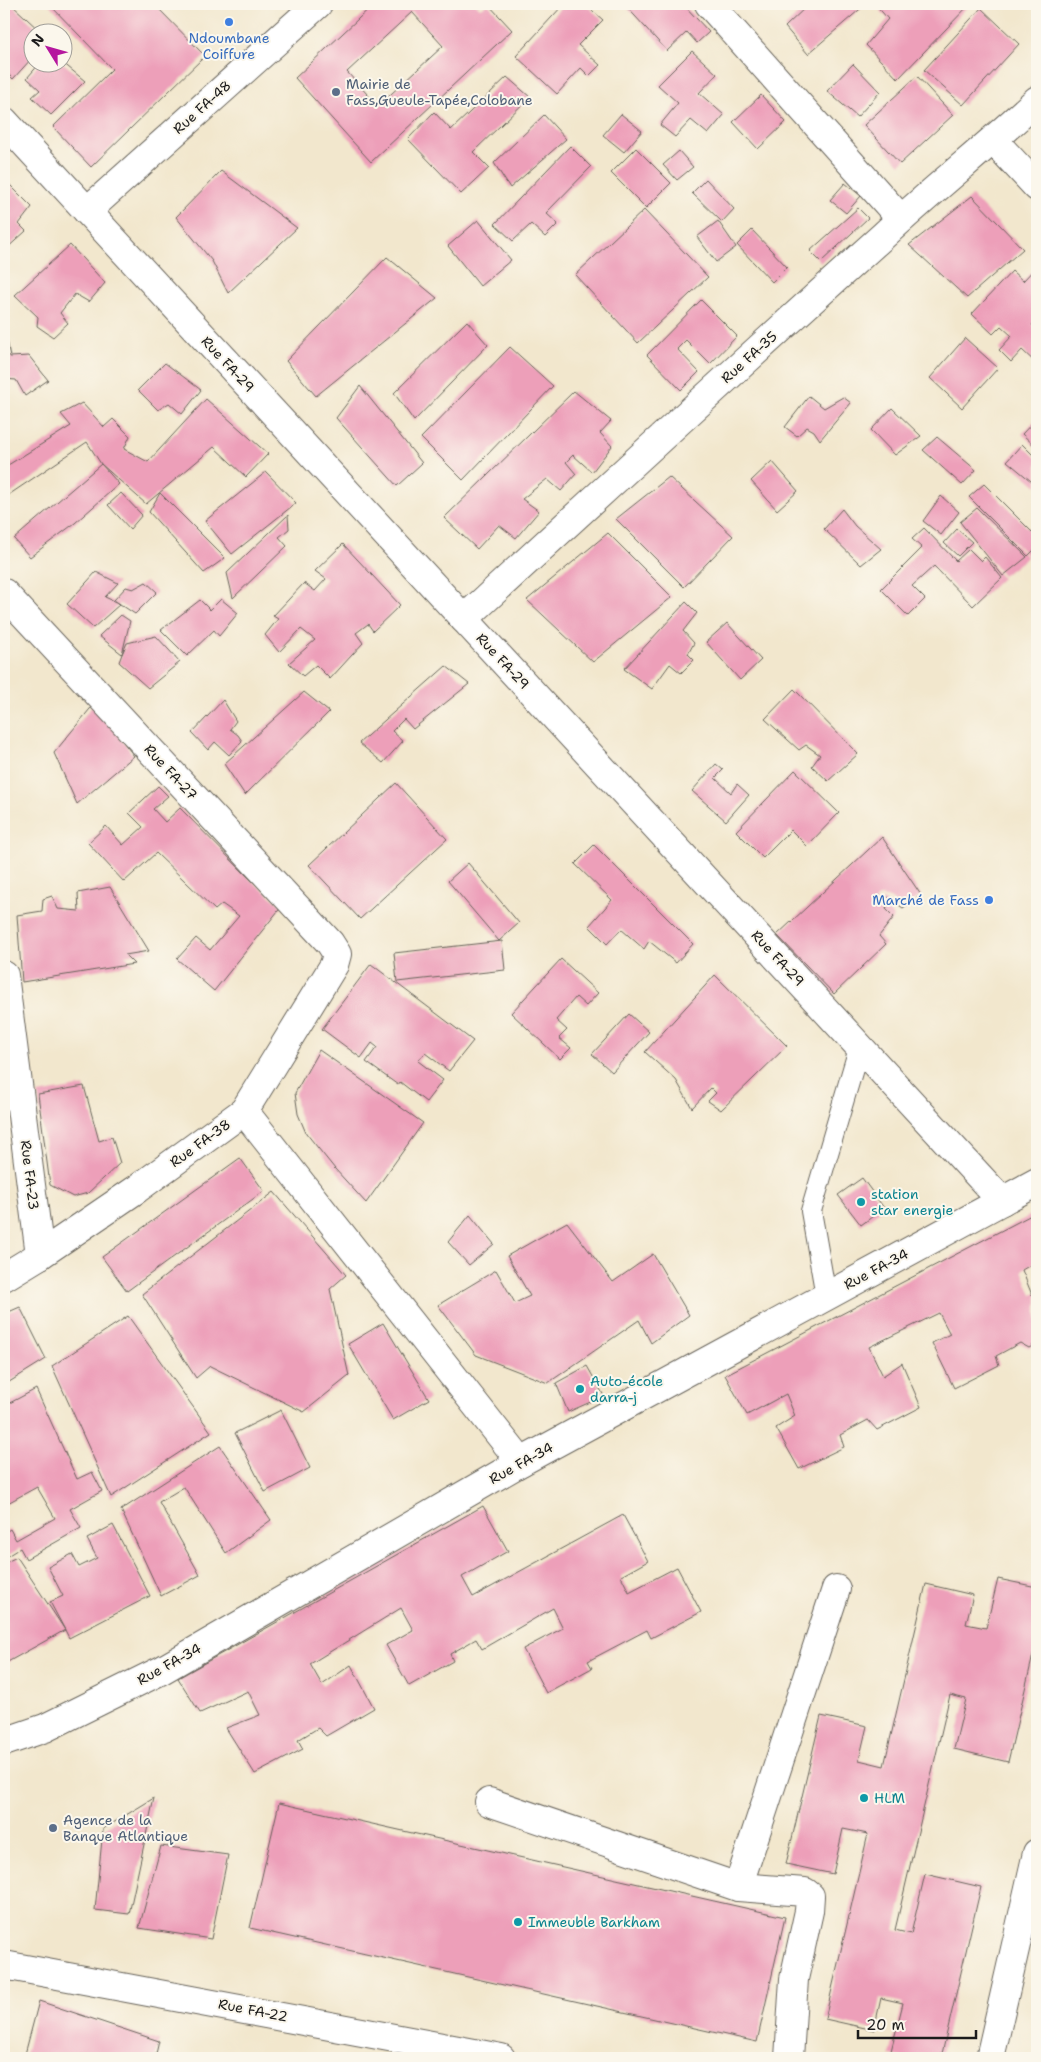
<svg xmlns="http://www.w3.org/2000/svg" width="1041" height="2062" viewBox="0 0 1041 2062" font-family="'Shantell Sans',sans-serif">
<rect width="100%" height="100%" fill="#fbf7ec"/>
<filter id="ink" filterUnits="userSpaceOnUse"><feTurbulence type="fractalNoise" baseFrequency=".02" numOctaves="2"/><feDisplacementMap in="SourceGraphic" scale="10" xChannelSelector="R" yChannelSelector="G"/><feConvolveMatrix kernelMatrix="1 2 1 2 8 2 1 2 1" color-interpolation-filters="sRGB"/></filter>
<filter id="wash" filterUnits="userSpaceOnUse"><feTurbulence type="fractalNoise" baseFrequency=".0096" numOctaves="4" result="noise"/><feDisplacementMap in="SourceGraphic" scale="20" xChannelSelector="R" yChannelSelector="G"/><feGaussianBlur stdDeviation="1.12" result="paint"/><feColorMatrix in="noise" values="0 0 0 0 0 0 0 0 0 0 0 0 0 0 0 0 0 1.4 0 .05"/><feComposite in="paint" operator="in"/></filter>
<g filter="url(#wash)">
<rect width="100%" height="100%" fill="#f2e7cd"/>
<g id="blocks">
<g fill="#ed9fb9" fill-rule="evenodd">
<path d="M4,4h7l30,28h-9v26l-19,21 -9,-9z"/>
<path d="M49,4h105l51,52 -114,111 -38,-40 59,-58z"/>
<path d="M374,4h102l4,4 8,-4 24,26 -141,132 -76,-84zM412,12l31,34 -65,60 -31,-34z"/>
<path d="M564,4h21l18,16 -25,25 22,20 -11,11 -8,-8 -24,26 -41,-38z"/>
<path d="M624,4h59l26,28 -12,11 -10,-11 -20,19z"/>
<path d="M809,4h57l-58,50 -23,-27z"/>
<path d="M875,4h95l-72,75 -32,-34 22,-26z"/>
<path d="M981,8l38,36 -56,61 -39,-35z"/>
<path d="M692,51l25,23 -18,19 25,22 -16,19 -17,-14 -16,17 -15,-12 18,-22 -20,-18z"/>
<path d="M41,62h21l23,19 -34,34 -19,-18 8,-7 -13,-12z"/>
<path d="M853,64l27,28 -23,25 -30,-26z"/>
<path d="M917,76l36,39 -53,49 -36,-39z"/>
<path d="M507,77l23,20 -57,55 16,16 -28,26 -53,-55 26,-27 17,18z"/>
<path d="M761,95l25,27 -28,27 -25,-27z"/>
<path d="M621,114l21,17 -18,21 -21,-17z"/>
<path d="M544,115l22,24 -56,49 -16,-25z"/>
<path d="M570,146l21,21 -45,46 12,11 -13,13 -14,-13 -18,17 -18,-17z"/>
<path d="M636,148l35,35 -25,25 -35,-35z"/>
<path d="M679,151l14,16 -16,13 -14,-15z"/>
<path d="M221,171l76,57 -69,65 -16,-32 -36,-44z"/>
<path d="M4,179l28,28 -13,17 7,7 -21,19z"/>
<path d="M706,179l28,30 -12,13 -30,-29z"/>
<path d="M845,183l16,13 -15,17 -16,-13z"/>
<path d="M972,196l51,53 -56,49 -58,-53z"/>
<path d="M858,208l10,10 -47,44 -11,-11z"/>
<path d="M644,210l64,67 -70,66 -63,-68z"/>
<path d="M478,220l33,40 -31,26 -32,-40z"/>
<path d="M718,221l18,26 -20,15 -19,-25z"/>
<path d="M752,230l35,37 -15,15 -35,-37z"/>
<path d="M70,245l35,38 -16,19 -14,-8 -15,19 8,10 -15,14 -16,-11 1,-9 -23,-22z"/>
<path d="M387,257l50,41 -121,98 -30,-35z"/>
<path d="M1037,266v54l-5,5 5,3v36l-15,-14 -11,12 -12,-12 13,-14 -11,-10 -8,8 -21,-20 40,-43 11,10z"/>
<path d="M701,300l36,36 -27,28 -24,-24 -9,9 22,23 -18,18 -34,-35z"/>
<path d="M467,321l21,24 -74,76 -20,-28z"/>
<path d="M4,333h2l4,24 19,-1 19,24 -23,16 -9,-16 -12,-1z"/>
<path d="M965,338l33,30 -36,40 -32,-30z"/>
<path d="M510,347l43,39 -90,94 -42,-42z"/>
<path d="M165,363l36,27 -19,24 -13,-11 -11,7 -20,-20z"/>
<path d="M360,386l62,77 -25,23 -61,-68z"/>
<path d="M574,391l37,30 -11,12 12,13 -20,26 -19,-17 -7,7 10,12 -15,17 -14,-12 -25,20 17,12 -23,27 -17,-13 -22,24 -33,-31z"/>
<path d="M809,396l15,12 19,-11 8,6 -31,37 -6,-9 -7,-4 -10,9 -12,-9z"/>
<path d="M206,399l62,55 -22,23 -32,-30 -68,57 -45,-40 18,20 -44,39 -45,34 -16,-18 87,-75 -14,-22 -83,56v-37l4,4 63,-39 -10,-12 21,-11 22,24 9,-8 17,17 -6,13 24,13z"/>
<path d="M892,408l29,28 -26,19 -24,-25z"/>
<path d="M1037,418v30l-15,-14z"/>
<path d="M937,437l39,33 -14,15 -39,-35z"/>
<path d="M1022,444l15,15v27l-30,-25z"/>
<path d="M772,461l26,30 -21,19 -26,-29z"/>
<path d="M266,472l30,31 -64,51 -27,-33z"/>
<path d="M669,477l64,59 -49,51 -68,-68z"/>
<path d="M984,484l53,53v10l-9,9 -59,-59z"/>
<path d="M121,493l21,22 -12,14 -22,-24z"/>
<path d="M160,493l65,65 -21,15 -55,-61z"/>
<path d="M941,496l18,16 -18,23 -18,-14z"/>
<path d="M977,508l50,49 -24,19 -43,-54z"/>
<path d="M842,509l13,17 26,23 -20,16 -37,-36z"/>
<path d="M288,515l1,14 -10,8 8,9 -54,52 -6,-25z"/>
<path d="M924,528l32,33 13,-12 12,12 4,-4 17,21 -29,28 -39,-40 -22,20 13,13 -17,17 -27,-27 41,-41 -10,-9z"/>
<path d="M957,529l15,13 -14,14 -14,-13z"/>
<path d="M608,533l64,64 -79,65 -66,-62z"/>
<path d="M343,544l57,61 -27,26 -5,-7 -12,9 7,10 -33,36 -14,-14 -13,11 -14,-13 26,-23 -14,-11 -22,23 -14,-17 13,-16 -5,-3 31,-33 11,8 11,-12 -11,-8z"/>
<path d="M96,572l22,11 -13,14 15,7 -6,-4 12,-13 7,2 13,-7 11,10 -22,22 -15,-10 -27,24 -26,-24z"/>
<path d="M221,599l17,14 -19,23 -5,-6 -27,26 -26,-26 39,-30 10,10z"/>
<path d="M686,602l11,11 -14,18 11,12 -6,11 6,6 -13,13 -11,-9 -18,25 -28,-20z"/>
<path d="M121,615l9,6 -8,33 5,-11 29,-7 24,26 -32,26 -29,-26 3,-8 -23,-18z"/>
<path d="M727,623l34,37 -21,20 -34,-38z"/>
<path d="M446,666l23,18 -56,45 -9,-10 -12,12 11,10 -20,22 -24,-20z"/>
<path d="M794,689l64,65 -30,27 -16,-15 8,-11 -14,-10 -7,5 -34,-31z"/>
<path d="M304,692l25,20 -84,83 -21,-31z"/>
<path d="M223,700l13,21 -6,8 8,6 4,6 -13,14 -14,-13 -7,8 -16,-17z"/>
<path d="M94,704l40,52 -57,48 -23,-51z"/>
<path d="M716,764l7,6 -8,8 16,15 6,-9 12,11 -23,26 -34,-30z"/>
<path d="M795,770l44,43 -32,33 -16,-16 -28,28 -27,-27z"/>
<path d="M396,783l51,56 -87,80 -51,-54z"/>
<path d="M158,786l10,10 -15,13 12,13 15,-14 71,72 31,26 -68,85 -37,-32 19,-21 14,12 29,-34 -17,-12 -7,6 -59,-57 -32,29 -36,-39 18,-17 17,19 20,-18 -14,-14z"/>
<path d="M882,837l39,58 -18,13 -16,-11 -8,-1 -4,5 4,4 4,-5 5,4 -2,5 8,8 -15,19 7,8 -52,50 -57,-59z"/>
<path d="M594,845l99,99 -17,19 -27,-22 -5,8 -23,-20 -14,15 -18,-18 23,-26 -37,-36z"/>
<path d="M468,863l51,60 -20,18 -51,-60z"/>
<path d="M110,887l39,64 -24,4 9,9 -112,18 -5,-67 25,-4 1,-12 9,-3 6,13 21,2 -1,-18z"/>
<path d="M502,941l3,29 -108,12 -3,-29z"/>
<path d="M561,959l37,34 -12,13 -10,-9 -20,23 11,10 -8,8 12,10 -11,11 -49,-46z"/>
<path d="M371,964l102,77 -24,30 -24,-18 -7,8 25,19 -17,22 -26,-20 -2,3 -32,-23 11,-15 -5,-4 -11,15 -39,-29z"/>
<path d="M715,975l72,71 -66,64 -13,-9 8,-8 -5,-5 -19,20 -16,-28 -31,-28z"/>
<path d="M629,1014l20,18 -37,40 -20,-18z"/>
<path d="M319,1050l104,73 -57,80 -31,-34 -29,-36 -8,-19 -3,-21z"/>
<path d="M84,1086l15,55 13,-4 8,26 -32,30 -15,4 -23,-12 -12,-91z"/>
<path d="M240,1158l24,33 -137,100 -25,-34z"/>
<path d="M862,1178l22,30 -23,17 -23,-30z"/>
<path d="M274,1192l72,83 -16,14 19,87 -45,36 -94,-46 -14,12 -54,-84z"/>
<path d="M1037,1212v49l-15,9 10,25 5,-2v50l-8,5 -9,-5 -24,13 3,9 -45,23 -22,-45 18,-9 -11,-21 -70,34 14,29 19,-13 19,44 -44,23 -9,-10 -28,15 4,12 -45,22 -23,-41 19,-12 -9,-22 -39,21 -22,-40z"/>
<path d="M470,1215l24,29 -25,21 -21,-23z"/>
<path d="M567,1222l46,60 40,-28 36,61 -38,28 -12,-23 -91,63 -72,-28 -38,-50 58,-35 19,33 15,-7 -23,-40z"/>
<path d="M20,1307l26,52 -40,25 -2,-7v-63z"/>
<path d="M128,1316l83,116 -100,65 -59,-131z"/>
<path d="M383,1323l46,76 -36,21 -45,-76z"/>
<path d="M587,1366l17,30 -36,16 -12,-29z"/>
<path d="M36,1389l41,90 15,-7 10,19 -32,18 11,19 -55,31 -6,-11 -16,10v-25l6,-4 6,11 39,-22 -18,-31 -33,18v-99z"/>
<path d="M281,1410l29,58 -45,24 -30,-59z"/>
<path d="M220,1446l51,74 -45,33 -42,-66 -25,15 41,73 -39,21 -40,-86z"/>
<path d="M483,1506l25,45 -46,26 11,20 150,-82 25,46 -27,15 8,16 48,-25 24,45 -50,26 -4,-8 -59,31 4,7 -46,25 -23,-44 40,-21 -10,-20 -71,41 -6,-10 -26,15 3,7 -44,25 -23,-41 27,-15 -12,-22 -91,56 12,21 29,-20 23,43 -48,28 -8,-8 -20,12 5,9 -48,25 -29,-46 34,-13 -12,-24 -48,22 -22,-35z"/>
<path d="M113,1525l37,71 -81,42 -4,-8 -61,34v-101l13,-6 48,73 -15,-28 13,-6 -15,-29 24,-13 7,13 18,-9 -10,-19z"/>
<path d="M998,1579l39,8v51l-29,124 -54,-13 12,-50 -16,-4 -55,235 16,4 14,-60 56,13 -40,171h-38l-13,-3 13,-52 -22,-5 -7,32 -49,-11 43,-185 -25,-5 -10,45 -47,-10 35,-148 46,10 -8,34 25,6 42,-182 47,11 -7,29 20,4z"/>
<path d="M154,1798l-25,116 -34,-4 8,-81z"/>
<path d="M279,1803l506,114 -28,125 -507,-114z"/>
<path d="M161,1846l67,9 -17,84 -72,-11z"/>
<path d="M39,2001l120,40 -4,17h-131z"/>
</g>
</g>
</g>
<g filter="url(#ink)">
<use href="#blocks" fill-opacity="0" stroke="#67635a" stroke-width="1"/>
<g fill="none" stroke-linecap="round" stroke-linejoin="round">
<g stroke="#67635a" stroke-width="22">
<path id="lane" d="M826,1296l-15,-85 49,-166"/>
</g>
<g stroke="#67635a" stroke-width="30">
<g id="street">
<path d="M709,4l192,215"/>
<path d="M4,121l998,1080"/>
<path d="M994,141l43,46"/>
<path d="M87,211l231,-207"/>
<path d="M4,593l326,350 7,11 -3,11 -90,146 -107,78 -97,66 -36,22"/>
<path d="M464,619c139,-128 278,-256 419,-383 50,-47 104,-89 154,-136"/>
<path d="M4,975l36,280"/>
<path d="M244,1111l277,351"/>
<path d="M4,1742l41,-14 117,-58 359,-208 516,-280"/>
<path d="M489,1802l249,85 67,5 5,4 -1,15 -15,68 -5,79"/>
<path d="M738,1887l98,-298"/>
<path d="M4,1965l497,93"/>
<path d="M990,2058l47,-205"/>
</g>
</g>
<use href="#lane" stroke="#fff" stroke-width="20"/>
<use href="#street" stroke="#fff" stroke-width="28"/>
</g>
</g>
<g fill="#3f7fe0" stroke="#fbf7ec" stroke-width="2">
<circle cx="229" cy="22" r="5"/>
<circle cx="989" cy="900" r="5"/>
</g>
<g fill="#5c6f8a" stroke="#fbf7ec" stroke-width="2">
<circle cx="336" cy="92" r="5"/>
<circle cx="53" cy="1828" r="5"/>
</g>
<g fill="#0f9aa8" stroke="#fbf7ec" stroke-width="2">
<circle cx="861" cy="1202" r="5"/>
<circle cx="580" cy="1389" r="5"/>
<circle cx="864" cy="1798" r="5"/>
<circle cx="518" cy="1922" r="5"/>
</g>
<g text-anchor="middle" dominant-baseline="central" stroke-width="4" stroke-linejoin="round" paint-order="stroke">
<g font-size="14" fill="#366cbe" stroke="#fbf7ec">
<text x="229" y="38">Ndoumbane<tspan x="229" dy="16">Coiffure</tspan></text>
<text x="979" y="900" text-anchor="end">Marché de Fass</text>
</g>
<g font-size="14" fill="#4e5e75" stroke="#fbf7ec" text-anchor="start">
<text x="346" y="84">Mairie de<tspan x="346" dy="16">Fass,Gueule-Tapée,Colobane</tspan></text>
<text x="63" y="1820">Agence de la<tspan x="63" dy="16">Banque Atlantique</tspan></text>
</g>
<g font-size="14" fill="#1c1c1c" stroke="#fbf7ec">
<text transform="translate(202 107) rotate(-42)">Rue FA-48</text>
<text transform="translate(749 357) rotate(-42)">Rue FA-35</text>
<text transform="translate(228 364) rotate(47)">Rue FA-29</text>
<text transform="translate(503 661) rotate(47)">Rue FA-29</text>
<text transform="translate(171 772) rotate(47)">Rue FA-27</text>
<text transform="translate(778 958) rotate(47)">Rue FA-29</text>
<text transform="translate(200 1143) rotate(-36)">Rue FA-38</text>
<text transform="translate(30 1175) rotate(83)">Rue FA-23</text>
<text transform="translate(876 1269) rotate(-28)">Rue FA-34</text>
<text transform="translate(521 1463) rotate(-29)">Rue FA-34</text>
<text transform="translate(169 1664) rotate(-29)">Rue FA-34</text>
<text transform="translate(253 2010) rotate(11)">Rue FA-22</text>
</g>
<g font-size="14" fill="#0d838f" stroke="#fbf7ec" text-anchor="start">
<text x="871" y="1194">station<tspan x="871" dy="16">star energie</tspan></text>
<text x="590" y="1381">Auto-école<tspan x="590" dy="16">darra-j</tspan></text>
<text x="874" y="1798">HLM</text>
<text x="528" y="1922">Immeuble Barkham</text>
</g>
</g>
<rect width="1041" height="2062" fill="none" stroke="#fbf7ec" stroke-width="20"/>
<g transform="translate(48 48) rotate(307)"><circle r="24" fill="#fbf7ec" stroke="#a29f99"/>
<path d="M0-4L9 19L0 12L-9 19Z" fill="#b5179e"/>
<text y="-8" font-size="14" font-weight="bold" text-anchor="middle" fill="#1c1c1c">N</text>
</g>
<path d="M858 2030v8h118v-8" fill="none" stroke="#1c1c1c" stroke-width="2.5"/>
<text x="866" y="2030" font-size="15" fill="#1c1c1c" stroke="#fbf7ec" stroke-width="4" paint-order="stroke">20 m</text>
</svg>
